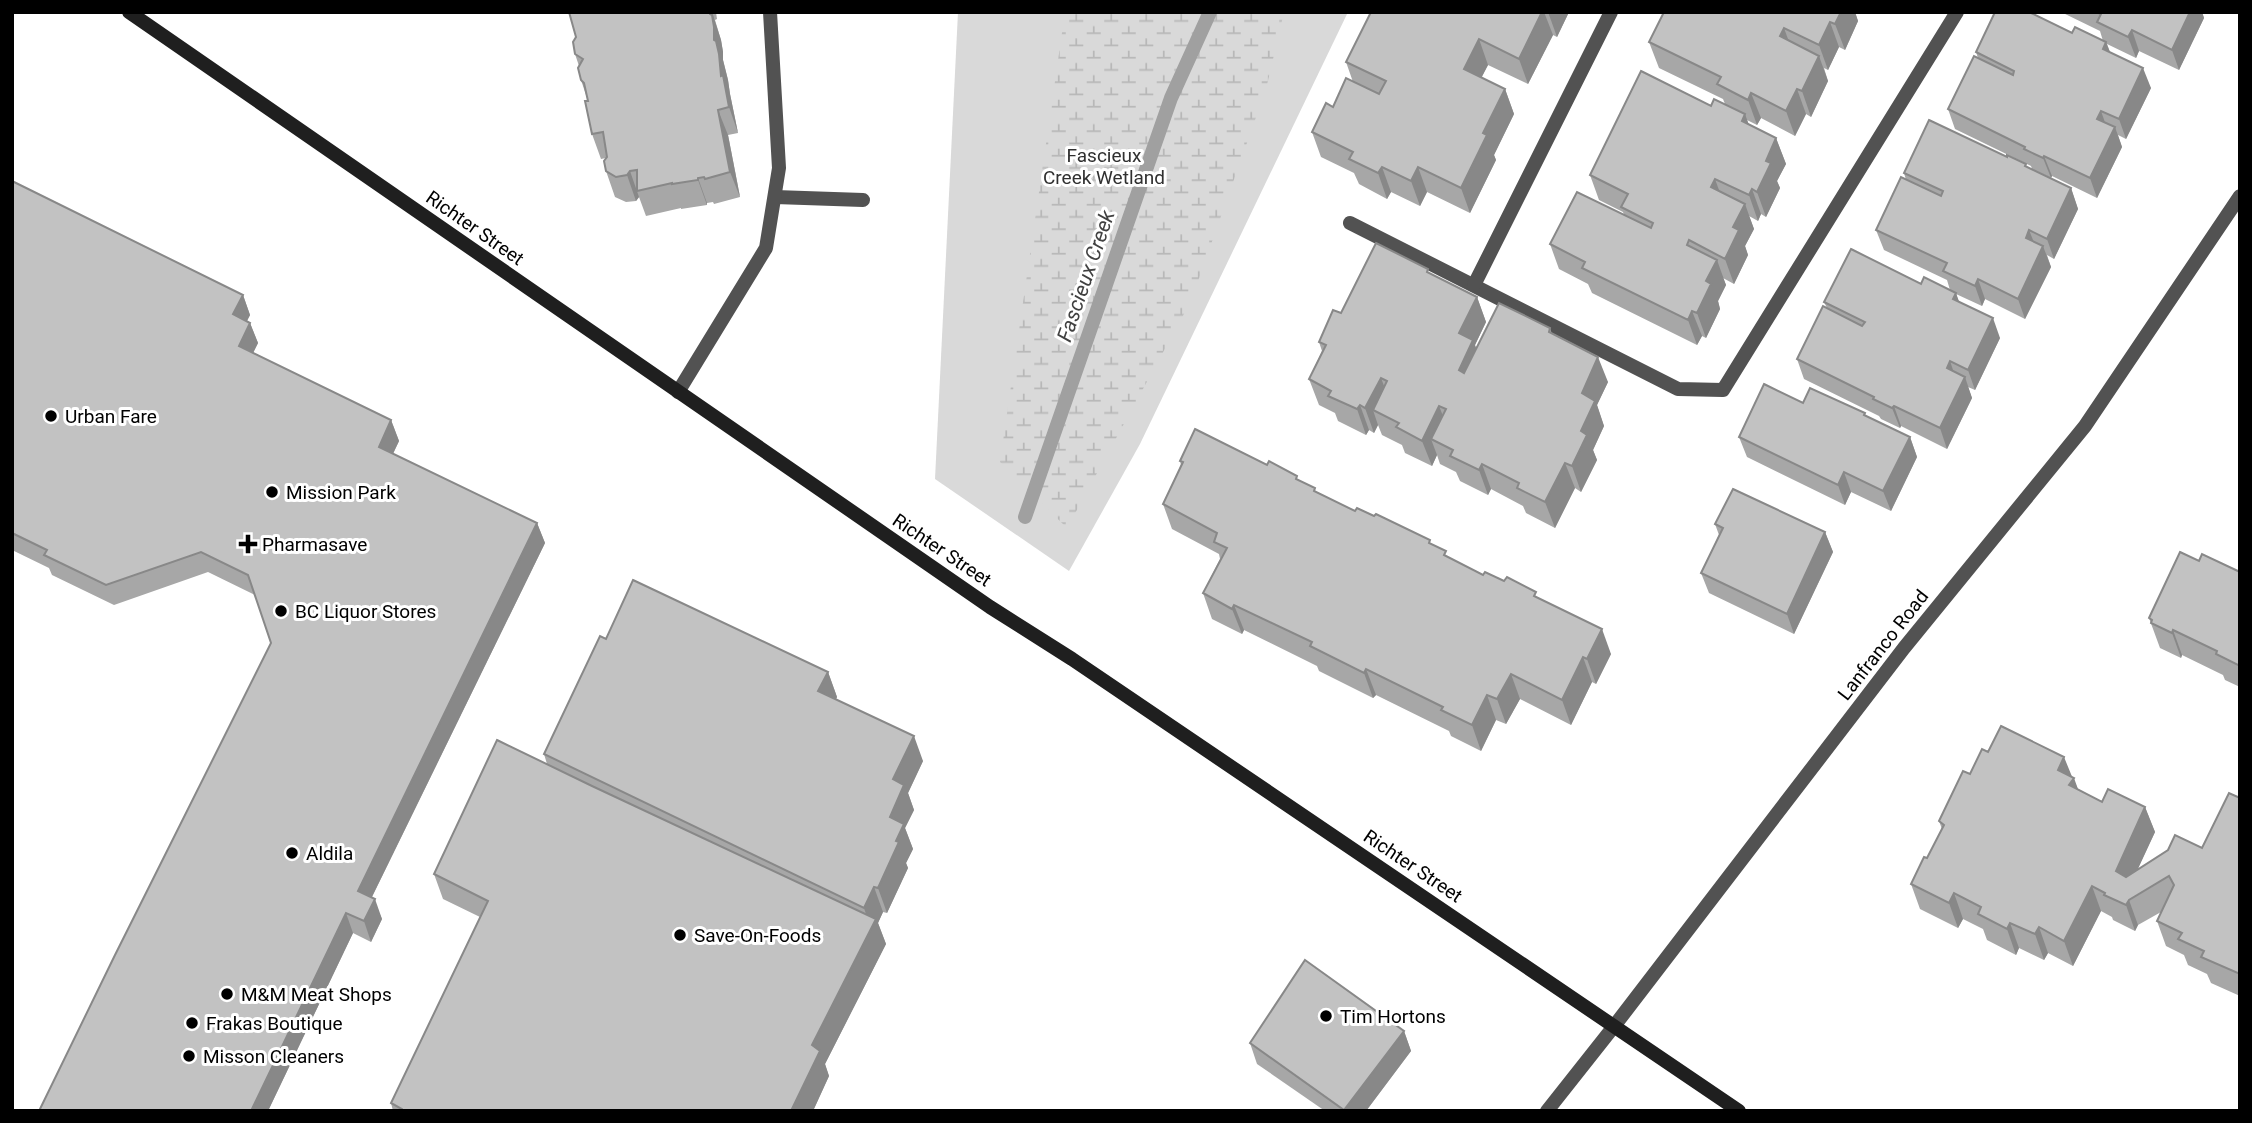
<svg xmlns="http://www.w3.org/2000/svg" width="2252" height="1123" viewBox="0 0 2252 1123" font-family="Roboto,sans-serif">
<defs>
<pattern id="wetland-marsh" width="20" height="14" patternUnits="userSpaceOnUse" patternTransform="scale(1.75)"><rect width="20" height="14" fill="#d9d9d9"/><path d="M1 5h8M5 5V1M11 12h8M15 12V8" fill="none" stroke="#b8b8b8"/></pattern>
</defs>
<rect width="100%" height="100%" fill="#fff"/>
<path fill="#d9d9d9" d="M958,12h390l-208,432 -71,127 -134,-92z"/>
<path fill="url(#wetland-marsh)" d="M1065,12h219l-18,77 -75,212 -124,227 -67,-66z"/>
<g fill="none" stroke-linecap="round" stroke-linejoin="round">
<path stroke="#a0a0a0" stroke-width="14" d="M1025,517l146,-419 39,-86"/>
<g stroke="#525252" stroke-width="14">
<path d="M775,197l88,3"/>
<path d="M1350,223l328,166 45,1 234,-378"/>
<path d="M1474,285l137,-273"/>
<path d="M678,392l88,-144 13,-80 -9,-156"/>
</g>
<path stroke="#525252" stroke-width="14" d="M1547,1111l68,-86 289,-377 181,-222 155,-230"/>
<path stroke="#1f1f1f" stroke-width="14" d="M129,12l861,595 82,52 667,452"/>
</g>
<g fill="#a7a7a7">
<path d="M569,12h147l1,7 -2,1 6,20 2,12v8l5,20 2,14 8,39 -10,2 12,62 -26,7 -1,-2 -6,1v2l-26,4v-1l-35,8 -7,-19 -3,4 -10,1 -11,-5 -9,-26v-13l-5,1 -9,-25 -5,-36 -6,-18 -2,-14 -4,-12 1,-17z"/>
<path d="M1371,12h198l-12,25 -4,-2 -25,49 -40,-19 -7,13 24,11 9,25 -20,41 2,5 -26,53 -43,-21 -7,14 -29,-14 -4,7 -28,-15 -5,-11 -33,-16 -9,-25 41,-50 -7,-20z"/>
<path d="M1664,12h191l3,9 -13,29 -6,-3 -11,23 -4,-2 4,13 -17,36 -5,-3 -11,22 -34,-18 -4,7 -10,-5 2,5 27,13 10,26 -9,17 3,7 -14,29 -5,-3 -3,7 -9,-5 5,13 -9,17 3,9 -14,29 -11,-6 3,7 -8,16 2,8 -14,29 -4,-2 -5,9 -105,-52 -4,-9 -29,-15 -9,-25 74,-29 -1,-3 -24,-12 -9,-25 121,-69 14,-2 -2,-5 -64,-31 -10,-26z"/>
<path d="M2061,12h141l2,6 -25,52 -40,-19 -3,7 -29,-14 3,8 41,36 -25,51 -8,-4 4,12 -25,51 -45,-22 -1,2 -19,-9 -1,-3 -76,-37 -7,-20 30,-51 -2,-6 96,-19 31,8 -3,-10z"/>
<path d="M2027,168l44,20 7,21 -24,50 -7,-4 4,12 -26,52 -40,-20 -3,7 -26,-12 3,8 41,36 -25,52 -7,-3 4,11 -25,51 -46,-23 -1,2 -19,-9 -2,-3 -75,-37 -7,-20 30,-51 -3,-6 97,-18 29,6 -3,-10 -63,-30 -8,-20 30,-50 -2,-7z"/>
<path d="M12,181l231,114 7,20 -3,6 3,2 8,20 -5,10 138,67 8,21 -6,13 144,69 8,20 -173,354 10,22 -11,23 -18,-9 -85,178 3,-468 -16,-48 -47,-23 -94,33 -62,-30 -3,-7 -37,-18z"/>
<path d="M1430,274l47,23 9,25 -11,23 1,4 74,-21 2,6 56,48 -11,23 7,21 -11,24 4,10 -16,32 -6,-4 -20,40 -29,-15 -3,-7 -32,-17 -3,6 -28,-14 -4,-9 -16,-8 -3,-9 -5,11 -27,-13 -3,-8 -20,-10 -4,-10 -4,8 -5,-3 -3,5 -28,-14 -3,-8 -16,-8 -10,-26 13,-28 -3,-9 22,-29z"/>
<path d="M1803,403l63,13 44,21 7,20 -26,54 -40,-19 -6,13 -98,-48 -8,-20z"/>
<path d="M1180,461l87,4 32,15 18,12 38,19 77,34 16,13 35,17 54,22 74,57 -15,30 -4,-2 -21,43 -51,-26 -14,25 -10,-4 -15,31 -30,-15 -2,-5 -73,-36 -3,3 -54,-27 -2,-5 -73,-36 -2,4 -30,-15 -9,-26 17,-34 -1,-5 -47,-25 -9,-25 18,-39z"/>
<path d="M1715,524l110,8 8,20 -39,82 -85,-41 -8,-20 18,-38z"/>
<path d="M2240,572v115l-15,-7 -2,-5 -41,-20 -1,3 -21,-10 -11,-30z"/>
<path d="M606,639l222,33 9,25 -1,2 87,62 -15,32 6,17 -9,18 8,21 -7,14 2,5 -21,45 -4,-1 -5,11 8,21 -61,120 4,12 -16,35h-420l-2,-8 89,-186 -37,-18 -9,-25 113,-110 -3,-10z"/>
<path d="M1988,752l84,25 6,12 24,13 43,5 10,25 -18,38 65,-22 38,-50v198l-29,-13 -4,-9 -19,-9 -4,-10 -18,-9 -9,-25 4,-9 -23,13 -3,6 -22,-11 -1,-3 -11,-6 -28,55 -25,-13 -4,7 -25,-12 -3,7 -29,-15 -4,-11 -20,-10 -5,9 -38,-19 -9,-25 16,-26 15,-29 -3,-8 31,-47z"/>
<path d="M1404,1031l7,20 -45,60h-41l-68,-47 -7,-21z"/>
</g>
<g fill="#888">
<path d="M709,12h3l9,28 2,12v8l5,20 2,14 8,39 -9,-26 -8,-31z"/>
<path d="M1542,12h2l9,23 -25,49 -9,-25z"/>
<path d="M1548,12h21l-12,25z"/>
<path d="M1841,12h14l3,9 -13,29 -10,-26z"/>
<path d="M2190,12h12l2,6 -25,52 -7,-20z"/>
<path d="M1830,22l9,25 -11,23 -9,-25z"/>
<path d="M1784,28l9,25 -13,-17z"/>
<path d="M2132,30l7,21 -3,7 -8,-21z"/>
<path d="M1479,39l9,26 -15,29 -9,-25z"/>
<path d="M2106,42l8,21 -11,-14z"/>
<path d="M1819,56l9,25 -17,36 -9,-26z"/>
<path d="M2143,68l8,20 -25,51 -7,-20z"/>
<path d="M1505,89l9,25 -20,41 2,5 -26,53 -9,-25 22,-55z"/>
<path d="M1797,89l9,25 -11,22 -9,-25z"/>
<path d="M1751,93l10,25 -4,7 -9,-25z"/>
<path d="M718,110l10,25 12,62 -10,-25z"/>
<path d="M2101,111l7,20 -11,-12z"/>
<path d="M1745,114l9,25 -12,-18z"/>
<path d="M2115,127l7,20 -25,51 -7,-20z"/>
<path d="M1776,138l10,26 -9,17 3,7 -14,29 -9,-25 9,-31z"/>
<path d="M2044,156l8,20 -1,2 -8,-20z"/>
<path d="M1382,167l9,25 -4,7 -9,-26z"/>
<path d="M1418,167l9,25 -7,14 -9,-25z"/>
<path d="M630,171l9,26 -3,4 -9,-26z"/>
<path d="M698,178l9,25v2l-9,-25z"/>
<path d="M1715,179l9,25 -13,-17z"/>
<path d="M2071,188l7,21 -24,50 -7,-20z"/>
<path d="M1752,189l9,25 -3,7 -9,-26z"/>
<path d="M1745,204l9,25 -9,17 3,9 -14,29 -9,-25 8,-32z"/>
<path d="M2029,230l8,20 -11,-12z"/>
<path d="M2043,246l8,21 -26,52 -7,-20z"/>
<path d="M1717,260l9,25 -8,16 2,8 -14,29 -9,-25 9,-32z"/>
<path d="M1978,279l7,20 -3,7 -7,-20z"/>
<path d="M1956,293l7,20 -10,-14z"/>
<path d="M243,295l7,20 -10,19 -7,-20z"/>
<path d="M1477,297l9,25 -11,23 7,20 -14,30 -9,-25v-37z"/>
<path d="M1692,311l10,25 -5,9 -9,-25z"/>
<path d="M1993,318l7,20 -25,52 -7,-20z"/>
<path d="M250,323l8,20 -12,24 -7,-21z"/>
<path d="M1598,357l10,25 -11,23 7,21 -11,24 4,10 -16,32 -9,-26 9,-35 1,-38z"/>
<path d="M1950,361l7,21 -10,-14z"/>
<path d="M1965,377l7,21 -25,51 -7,-21z"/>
<path d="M1381,378l10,26 -18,6 5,15 -4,8 -9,-25z"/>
<path d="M1360,405l9,25 -3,5 -9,-26z"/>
<path d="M1439,406l10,25 -18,8 6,16 -5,11 -10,-25z"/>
<path d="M1894,406l7,20 -1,2 -8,-20z"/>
<path d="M391,420l8,21 -13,27 -7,-21z"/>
<path d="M1910,437l7,20 -26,54 -8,-20z"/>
<path d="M1565,463l10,25 -20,40 -10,-26z"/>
<path d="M1482,464l9,25 -3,6 -9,-25z"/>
<path d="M1844,472l7,20 -6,13 -7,-20z"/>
<path d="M537,523l8,20 -180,368 -7,-20z"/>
<path d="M1825,532l8,20 -39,82 -7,-20z"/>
<path d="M1234,605l10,25 -2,4 -10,-25z"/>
<path d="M1602,629l9,25 -15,30 -9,-25z"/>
<path d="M2173,630l9,25 -1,3 -9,-25z"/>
<path d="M1583,657l9,25 -21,43 -9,-25z"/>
<path d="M1366,669l10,26 -3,3 -9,-25z"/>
<path d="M828,672l9,25 -9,19 -10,-25z"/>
<path d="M1511,674l9,25 -14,25 -9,-25z"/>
<path d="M1487,695l9,25 -15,31 -9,-26z"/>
<path d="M914,736l9,25 -15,32 6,17 -9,18 8,21 -7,14 2,5 -21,45 -9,-25 18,-47 -6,-24 3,-38z"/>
<path d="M2064,757l9,22 1,-1 9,25 -25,-33z"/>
<path d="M2145,807l10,25 -30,65 -9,-26z"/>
<path d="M2092,886l9,25 -28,55 -9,-25z"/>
<path d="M874,887l9,25 -5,11 8,21 -61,120 4,12 -16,35h-22l21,-66 59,-116 -7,-21z"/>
<path d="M1954,893l9,26 -5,9 -9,-25z"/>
<path d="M375,899l7,20 -11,23 -7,-21z"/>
<path d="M2129,900l9,25 -3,6 -9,-26z"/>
<path d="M346,913l7,20 -85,178h-15l-1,-2z"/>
<path d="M2010,923l9,25 -3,7 -9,-26z"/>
<path d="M2039,927l9,26 -4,7 -9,-26z"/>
<path d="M1404,1031l7,20 -45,60h-21l-1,-1z"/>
</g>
<g fill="#c2c2c2" stroke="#888" stroke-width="2">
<path d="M569,12h140l1,2 2,1 2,12v13l2,1 3,13 2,22 2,-1 6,32 -11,3 12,62 -25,7 -1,-2 -6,1v2l-26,4v-1l-35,8v-21l-7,1 -3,4 -11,2 -10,-6 -2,-10 3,-4 -4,-25 -11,2 -7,-33h3l-4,-18 -3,-3 -3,-12 5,-9 -8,-5 -2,-12 3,-5z"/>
<path d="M1371,12h171l-23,47 -40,-20 -15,30 41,20 -22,44 4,2 -26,53 -43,-21 -7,14 -29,-14 -4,6 -29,-14 4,-7 -41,-20 14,-29 7,4 13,-29 33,16 7,-13 -40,-19z"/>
<path d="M1664,12h177l-6,12 -5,-2 -11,23 -35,-17 -4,8 39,20 -17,35 -5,-2 -11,22 -35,-18 -3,7 -31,-16 4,-7 -72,-35z"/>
<path d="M1995,12h34l43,21 3,-6 31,15 -3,7 40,19 -24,51 -18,-8 -4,8 18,8 -25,51 -46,-22 -1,2 -19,-9 1,-2 -77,-38 26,-53 39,19 1,-4 -38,-19z"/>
<path d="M2096,12h94l-18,38 -40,-20 -4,7 -31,-15 4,-8z"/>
<path d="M1641,71l70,35 3,-7 31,15 -3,7 34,17 -10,23 5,2 -14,29 -5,-3 -3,6 -34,-16 -4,8 34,17 -12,23 6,3 -14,29 -36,-19 -2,5 30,15 -11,21 5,3 -14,29 -5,-2 -4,9 -106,-52 3,-6 -35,-18 27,-52 74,36 2,-5 -32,-16 7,-13 -38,-19z"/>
<path d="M1929,120l78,37v-2l19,9 -1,2 46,22 -24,51 -18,-9 -3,8 17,8 -25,53 -40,-20 -3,7 -32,-15 4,-8 -71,-33 25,-53 40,19 2,-5 -39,-18z"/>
<path d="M12,181l231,114 -10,19 17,9 -11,23 152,74 -12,27 158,76 -179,368 17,8 -11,22 -18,-8 -94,196 3,2h-216l76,-156 156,-312 -23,-68 -47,-23 -95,33 -62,-30 3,-5 -35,-17z"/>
<path d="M1376,243l52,26 -1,3 50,25 -18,36 14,7 -14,30 5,3 35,-70 51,25 -1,4 49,25 -16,36 13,8 -14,30 6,4 -15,31 -7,-3 -20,39 -28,-14 2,-5 -37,-19 -3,6 -29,-14 3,-6 -22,-11 15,-30 -7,-3 -17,35 -26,-14 3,-4 -26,-13 14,-29 -6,-3 -16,30 -5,-3 -3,4 -29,-13 3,-5 -22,-12 17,-34 -7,-3 14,-32 8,3z"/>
<path d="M1851,249l70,35 3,-7 32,16 -3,6 40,19 -25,52 -18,-9 -3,7 18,9 -25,51 -46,-22 -2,2 -19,-9 1,-2 -77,-38 26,-53 39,20 3,-4 -41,-20z"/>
<path d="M1764,384l39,19 7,-15 55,25 -1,2 46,22 -27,54 -39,-19 -6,13 -99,-48z"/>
<path d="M1195,429l72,36 2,-4 28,15 -1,3 19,9 -1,3 41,20 2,-3 17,8 2,-2 54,26 -1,3 17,8 -2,4 39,20 2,-3 19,9 3,-4 29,15 -2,4 68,33 -15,30 -4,-2 -21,43 -51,-26 -14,25 -10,-4 -15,30 -31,-15 2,-3 -77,-38 -2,4 -54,-27 2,-4 -78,-37 -2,4 -29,-16 24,-45 -13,-6 3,-9 -54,-29 20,-42 -3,-1z"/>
<path d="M1733,489l92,43 -38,82 -86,-41 22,-45 -8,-4z"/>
<path d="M2180,552l19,9 3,-7 38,18v94l-24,-12 1,-3 -44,-21 -1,3 -21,-10 1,-3 -3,-2z"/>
<path d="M633,580l195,92 -10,19 96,45 -21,43 11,6 -14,32 14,7 -8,17 3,1 -21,46 -4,-1 -10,21 -320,-154 56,-118 6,3z"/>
<path d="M2001,726l63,31 -6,13 16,8 -5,7 33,17 6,-13 37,18 -29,64 10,6 42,-27 7,-15 27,13 27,-55 11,5v176l-39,-17 3,-6 -26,-12 4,-6 -25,-12 17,-36 -5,-9 -40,24 -3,5 -22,-10 1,-2 -13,-7 -28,55 -25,-14 -4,7 -25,-11 -3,6 -29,-15 3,-7 -27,-14 -5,10 -38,-19 13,-27 3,1 17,-33 -5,-4 24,-50 7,3 12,-25 6,3z"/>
<path d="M497,740l95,46 284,133 -64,126 8,6 -29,60h-389v-2l-11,-6 97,-202 -54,-27z"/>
<path d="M1305,960l99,71 -60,79 -94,-67z"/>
</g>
<g fill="#000" stroke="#fff" stroke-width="2.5">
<circle cx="51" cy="416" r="7"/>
<circle cx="272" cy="492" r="7"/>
<path d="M244.5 533.5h7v7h7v7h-7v7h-7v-7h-7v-7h7z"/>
<circle cx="281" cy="611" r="7"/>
<circle cx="292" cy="853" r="7"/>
<circle cx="680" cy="935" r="7"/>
<circle cx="227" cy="994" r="7"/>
<circle cx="1326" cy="1016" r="7"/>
<circle cx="192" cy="1023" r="7"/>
<circle cx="189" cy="1056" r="7"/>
</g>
<g text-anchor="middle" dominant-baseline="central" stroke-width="6" stroke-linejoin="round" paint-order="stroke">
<g font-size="19" fill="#303030" stroke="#fff">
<text x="1104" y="155">Fascieux<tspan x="1104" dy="22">Creek Wetland</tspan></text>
</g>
<g font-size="19" fill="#000" stroke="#fff">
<text transform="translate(475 228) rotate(35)">Richter Street</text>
<text transform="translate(942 550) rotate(34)">Richter Street</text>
<text transform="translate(1883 645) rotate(-52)">Lanfranco Road</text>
<text transform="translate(1413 866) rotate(34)">Richter Street</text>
</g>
<g font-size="19" fill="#000" stroke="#fff" text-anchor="start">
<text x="65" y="416">Urban Fare</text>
<text x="286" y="492">Mission Park</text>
<text x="262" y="544">Pharmasave</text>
<text x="295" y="611">BC Liquor Stores</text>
<text x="306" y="853">Aldila</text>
<text x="694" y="935">Save-On-Foods</text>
<text x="241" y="994">M&amp;M Meat Shops</text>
<text x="1340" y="1016">Tim Hortons</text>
<text x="206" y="1023">Frakas Boutique</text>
<text x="203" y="1056">Misson Cleaners</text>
</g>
<g font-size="21" font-style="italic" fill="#414141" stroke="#fff">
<text transform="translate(1086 276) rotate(-71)">Fascieux Creek</text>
</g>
</g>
<rect width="2252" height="1123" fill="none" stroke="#000000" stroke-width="28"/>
</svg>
